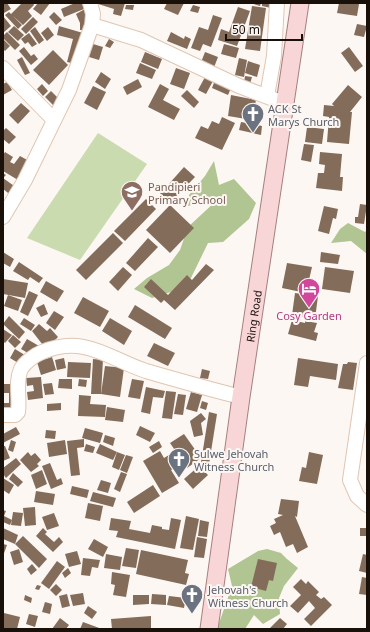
<svg xmlns="http://www.w3.org/2000/svg" width="370" height="632" viewBox="0 0 370 632" font-family="'Noto Sans',sans-serif">
<rect width="100%" height="100%" fill="#fcf7f3"/>
<path fill="#c9dbaf" d="M98,133l49,31 -67,96 -53,-22z"/>
<g fill="#b0c591">
<path d="M214,161l5,24 15,-6 22,24 -7,16 -26,23 -15,1 -17,35 -20,14 -19,6 -18,-9 13,-11 22,-13 11,-15 8,-23 28,-26 -18,2 -10,3 1,-11 16,-19z"/>
<path d="M348,223l17,9 2,-2v24l-16,-13 -20,2 9,-14z"/>
<path d="M267,549l14,4 6,6 11,9 -14,18 -5,12 1,16 -17,10 -9,-9 -9,14h-28l15,-43 -4,-17 30,-18z"/>
</g>
<g fill="#846c5a">
<path d="M3,3h4l4,6 -7,4z"/>
<path d="M22,3h11l1,2 -6,6 4,5 -9,9 -10,-9 9,9 -4,4 -13,-14 4,-3 2,2z"/>
<path d="M38,3h12l-9,12 -8,-6z"/>
<path d="M75,3h7l2,6 -20,8 -3,-8z"/>
<path d="M95,3h30l-4,13 -8,-2 1,-5z"/>
<path d="M167,3h17l-6,12 -14,-6z"/>
<path d="M250,3h11l-1,3z"/>
<path d="M262,3h10l-1,5 -9,-2z"/>
<path d="M339,3l20,1 -2,12 -20,-3z"/>
<path d="M126,5h8l-1,5 -8,-1z"/>
<path d="M193,5l7,2 -2,6 -8,-2z"/>
<path d="M252,6l14,2 -6,43 -15,-2z"/>
<path d="M238,7l12,4 -13,35 -19,-6 3,-11 8,3z"/>
<path d="M85,9l4,21h-9v-7l-4,-9z"/>
<path d="M54,12l8,8 -6,5 -7,-8z"/>
<path d="M213,15l9,3 -11,29 -8,-3 -3,7 -9,-3 8,-21 9,3z"/>
<path d="M3,16l8,10 -8,7z"/>
<path d="M33,17l5,5 -12,12 -5,-5z"/>
<path d="M357,24l10,2 -3,11 -10,-2z"/>
<path d="M14,26l10,9 -6,6 -10,-9z"/>
<path d="M59,26l24,7 -7,31 -9,-2 6,-23 -16,-4z"/>
<path d="M35,27l9,13 -5,4 -9,-13z"/>
<path d="M48,27l6,8 -7,6 -6,-8z"/>
<path d="M7,32l13,13 -5,5 -12,-12v-2z"/>
<path d="M171,32l13,7 1,-3 6,3 -4,10 -20,-8z"/>
<path d="M29,33l8,11 -5,3 -4,-5 -3,2 -4,-5z"/>
<path d="M3,39l7,7 -5,5 -2,-2z"/>
<path d="M109,39l5,3 -4,6 -5,-2z"/>
<path d="M93,44l10,3 -4,13 -10,-3z"/>
<path d="M224,44l15,4 -3,10 -15,-4z"/>
<path d="M24,47l7,9 3,-2 4,5 -7,6 -12,-14z"/>
<path d="M349,47l14,19 -8,6 -14,-19z"/>
<path d="M53,50l15,15 -19,20 -16,-15z"/>
<path d="M145,52l17,7 -4,10 -17,-7z"/>
<path d="M205,52l13,5 -5,13 -13,-5z"/>
<path d="M22,57l8,16 -5,2 -8,-15z"/>
<path d="M239,58l8,2 -3,17 -9,-2z"/>
<path d="M248,61l12,4 -3,12 -12,-4z"/>
<path d="M140,63l16,7 -4,9 -16,-6z"/>
<path d="M176,68l14,5 -6,16 -14,-5z"/>
<path d="M101,72l10,7 -6,10 -10,-7z"/>
<path d="M245,76l7,1 -2,7 -6,-1z"/>
<path d="M205,77l8,4 -7,13 -8,-4z"/>
<path d="M138,79l4,8 -15,8 -4,-8z"/>
<path d="M215,80l16,8 -3,7 -16,-7z"/>
<path d="M7,82l5,8 -9,5v-11z"/>
<path d="M42,84l6,7 -5,5 -6,-7z"/>
<path d="M160,84l9,5 -6,11 17,9 -6,11 -26,-13z"/>
<path d="M348,85l14,12 -12,15h2l-3,32 -22,-2 2,-25 -6,-1 1,-11 10,1 -2,-2z"/>
<path d="M93,86l13,6 -9,18 -13,-7z"/>
<path d="M187,90l12,12 -5,6 -13,-12z"/>
<path d="M51,91l10,10 -6,6 -10,-10z"/>
<path d="M231,95l25,5 -4,20 -24,-4z"/>
<path d="M21,103l9,8 -12,13 -9,-9z"/>
<path d="M222,117l13,6 -13,27 -27,-12 6,-12 7,3 4,-8 7,3z"/>
<path d="M241,122l21,4 -1,9 -22,-5z"/>
<path d="M307,127l17,2 -2,15 -17,-2z"/>
<path d="M6,128l10,9 -7,7 -6,-5v-8z"/>
<path d="M304,144l10,1 -3,17 -10,-2z"/>
<path d="M5,152l8,5 -3,5 4,2 6,-8 9,5 -11,19 -15,-9v-16z"/>
<path d="M320,152l22,2 -2,23h3l-1,14 -26,-3 2,-15h6l1,-8 -6,-1z"/>
<path d="M184,167l11,10 -25,26 -10,-9z"/>
<path d="M3,173l3,2 -3,3 14,10 -5,8 -9,-7z"/>
<path d="M146,199l10,10 -31,32 -11,-10z"/>
<path d="M360,204l7,1 -3,19 -9,-1v-6h3z"/>
<path d="M170,205l24,23 -24,25 -24,-23z"/>
<path d="M324,206l14,3 -2,10 -3,-1 -4,16 -11,-3z"/>
<path d="M113,233l10,10 -37,37 -10,-10z"/>
<path d="M148,238l10,9 -23,24 -9,-8z"/>
<path d="M3,252l11,7 -4,8 -7,-4z"/>
<path d="M321,252l19,3 -2,9 -18,-2z"/>
<path d="M19,262l24,16 -4,5 -9,-6 -2,3 -15,-9z"/>
<path d="M287,263l25,4 -6,26 -24,-5z"/>
<path d="M206,264l8,6 -39,40 -11,-10 -3,3 -17,-16 7,-8 17,16 19,-20 5,5z"/>
<path d="M123,267l9,8 -14,16 -9,-9z"/>
<path d="M325,267l29,4 -4,22 -28,-4z"/>
<path d="M3,279l25,4 -3,15 -22,-4z"/>
<path d="M46,281l18,10 -7,11 -17,-10z"/>
<path d="M29,291l9,4 -10,21 -8,-4z"/>
<path d="M295,293l23,3 -3,23 -23,-4z"/>
<path d="M8,295l14,5 -4,11 -14,-5z"/>
<path d="M83,297l26,14 -9,16 -26,-14z"/>
<path d="M44,304l4,10 -7,3 -5,-9z"/>
<path d="M135,305l37,23 -7,11 -37,-22z"/>
<path d="M54,311l10,6 -9,13 -9,-7z"/>
<path d="M9,316l16,16 -6,7 -16,-15z"/>
<path d="M24,318l11,7 -4,6 -11,-7z"/>
<path d="M110,318l22,13 -8,14 -22,-14z"/>
<path d="M292,320l13,3v-2l12,2 -3,9 4,1 -2,8 -28,-7z"/>
<path d="M39,324l8,7 3,-3 8,9 -12,12 -14,-18z"/>
<path d="M3,329l9,6 -7,8 -2,-2z"/>
<path d="M13,335l8,7 -6,6 -7,-7z"/>
<path d="M27,339l12,7 -6,10 -12,-7z"/>
<path d="M154,343l21,10 -7,13 -21,-10z"/>
<path d="M15,349l13,8 -5,9 -13,-8z"/>
<path d="M52,357l4,13 -15,5 -4,-13z"/>
<path d="M64,358l2,10 -9,2 -2,-10z"/>
<path d="M298,358l40,6 -2,16 -26,-4 -2,11 -14,-2z"/>
<path d="M93,359l10,1 -2,34h-10z"/>
<path d="M68,362l23,1 -1,15 -23,-1z"/>
<path d="M348,362l9,1 -4,27 -15,-2 5,-24h4z"/>
<path d="M105,366l19,2 -4,29 -19,-3z"/>
<path d="M202,369l8,2 -2,8 -8,-1z"/>
<path d="M41,377l2,21 -15,2 -1,-8 7,-1 -1,-6 -6,1 -1,-8z"/>
<path d="M59,379h13v10l-14,-1z"/>
<path d="M79,379l8,1 -1,7 -8,-1z"/>
<path d="M132,379l12,2 -4,18 -12,-2z"/>
<path d="M52,383l2,11 -9,1 -2,-11z"/>
<path d="M3,384h12l2,28 -14,2v-11h6v-10h-6z"/>
<path d="M146,387l19,4 -2,7 -10,-1 -3,17 -9,-2z"/>
<path d="M166,391l10,1 -4,27 -10,-1z"/>
<path d="M191,392l11,3 -5,17 -11,-3z"/>
<path d="M178,394l8,1 -3,20 -9,-1z"/>
<path d="M79,395l12,1 -1,8 16,1 -1,12 -27,-1z"/>
<path d="M202,401l6,2 -2,7 -6,-2z"/>
<path d="M61,403v7l-14,1v-7z"/>
<path d="M107,407l18,3 -2,12 -18,-2z"/>
<path d="M209,412l8,2 -8,50 -8,-2z"/>
<path d="M201,413l5,6 -5,4 2,12 -9,2 -4,-16z"/>
<path d="M140,426l15,7 -5,9 -14,-7z"/>
<path d="M16,427l4,7 -17,9v-9z"/>
<path d="M85,428l18,5 -3,10 -18,-5z"/>
<path d="M46,430l10,1 -1,8 -10,-1z"/>
<path d="M184,434l17,24 -14,10 -17,-25z"/>
<path d="M105,435l10,3 -2,8 -10,-4z"/>
<path d="M84,439v8l-7,1 3,27 -9,1 -4,-35z"/>
<path d="M11,440l5,2 -3,10 -5,-2z"/>
<path d="M65,440l2,14 -18,3 -2,-14z"/>
<path d="M159,441l3,6 -9,6 -4,-6z"/>
<path d="M86,444l9,3 -2,6 -9,-2z"/>
<path d="M100,444l17,8 -4,8 -17,-7z"/>
<path d="M3,446h2l5,12 -7,3z"/>
<path d="M160,451l4,7 5,-3 7,12 -5,3 8,13 -17,10 -19,-32z"/>
<path d="M28,452l3,4 4,-3 6,7 -4,4 2,2 -8,6 -11,-12z"/>
<path d="M117,452l8,3 -6,15 -7,-3z"/>
<path d="M309,452l14,3 -6,29 -18,-3 3,-14 4,1z"/>
<path d="M126,455l7,2 -6,16 -7,-3z"/>
<path d="M16,458l5,6 -15,14 -3,-4v-6z"/>
<path d="M50,463l7,17 4,-2 2,6 -12,5 -9,-23z"/>
<path d="M199,466l9,9 -15,14 -9,-10z"/>
<path d="M42,470l5,14 -11,5 -5,-14z"/>
<path d="M121,472l6,2 -7,18 -6,-3z"/>
<path d="M13,473l10,9 -5,5 -9,-8z"/>
<path d="M3,478l11,7 -5,9 -6,-4z"/>
<path d="M101,480l10,3 -3,10 -11,-3z"/>
<path d="M153,485l7,11 -26,17 -7,-11z"/>
<path d="M72,486l17,4 -2,8 -17,-4z"/>
<path d="M36,491l19,3 -2,11 -19,-3z"/>
<path d="M93,492l23,6 -3,9 -23,-6z"/>
<path d="M281,499l18,2 -2,16 -2,-1 13,31 -11,6 -4,-9 -7,3 -6,-15 -6,3 -4,-9 6,-3 -2,-4 9,-4 -5,-1z"/>
<path d="M88,503l15,3 -3,15 -15,-3z"/>
<path d="M35,507l1,18 -11,1 -2,-18z"/>
<path d="M3,510l3,1 -2,5 8,4 -2,5 -7,-3z"/>
<path d="M13,512l10,1 -2,13 -10,-1z"/>
<path d="M54,513l5,13 -12,4 -5,-13z"/>
<path d="M186,516l13,3 -6,31 -13,-2z"/>
<path d="M111,518l20,3 -2,8 21,4 2,-8 10,2v2l7,1 2,-12 10,2 -6,29 -59,-12 2,-6 -9,-1z"/>
<path d="M200,520l9,2 -2,15 -9,-1z"/>
<path d="M3,528l15,7 -3,9 -12,-5z"/>
<path d="M43,528l4,4 -2,2 9,8 5,-5 4,5 -10,10 -17,-16z"/>
<rect x="360" y="528" width="7" height="8"/>
<path d="M23,536l24,23 -8,9 -24,-24z"/>
<path d="M197,537l10,2 -3,19 -10,-1z"/>
<path d="M94,539l14,8 -5,10 -15,-8z"/>
<path d="M3,544l4,1 -4,11z"/>
<path d="M126,548l13,2 -3,18 -14,-2z"/>
<path d="M19,549l4,13 -9,3 -4,-13z"/>
<path d="M141,550l47,10 -3,13 4,1 -3,11 -50,-11z"/>
<path d="M77,551l4,13 -12,3 -4,-13z"/>
<path d="M106,554l16,3 -2,13 -16,-2z"/>
<path d="M363,554l4,1v18l-8,-2z"/>
<path d="M83,558l17,2 -2,8 -6,-1 -2,9 -9,-1z"/>
<path d="M258,559l19,4 -4,18 -4,-1 -3,11 -15,-4z"/>
<path d="M57,561l8,6 -16,22 -8,-6z"/>
<path d="M32,564l5,6 -6,5 -4,-6z"/>
<path d="M68,568l3,5 -6,5 -3,-5z"/>
<path d="M112,572l18,3 -4,22 -13,-2 2,-10 -4,-1z"/>
<path d="M362,577l5,1v17l-8,-1z"/>
<path d="M301,579l5,5 2,-3 11,11 -3,3 5,4 3,-2 8,8 -21,21 -7,-7 11,-11 -6,-7 -11,12 -8,-7 11,-11 -8,-8z"/>
<path d="M56,584l6,6 -6,6 -6,-6z"/>
<path d="M37,585l4,1 -2,4 -4,-1z"/>
<path d="M83,593l2,11 -12,2 -3,-11z"/>
<path d="M67,594l3,12 -8,2 -3,-12z"/>
<path d="M152,594l14,1v10l-15,-1z"/>
<path d="M25,595l7,3 -1,5 -7,-3z"/>
<path d="M133,595h16v9l-16,1z"/>
<path d="M169,596l17,2 -2,10 -17,-3z"/>
<path d="M45,602l7,2 -2,10 -8,-2z"/>
<path d="M88,606l9,6 -5,7 -8,-6z"/>
<path d="M4,613l16,4 -3,12h-14z"/>
<path d="M29,614l9,2 -3,11 -9,-3z"/>
<path d="M151,616v13h-39l-1,-10z"/>
<path d="M60,618l9,7 -3,4h-14z"/>
<path d="M280,618l7,6 -4,5h-14z"/>
<path d="M83,622l19,7h-22z"/>
</g>
<g fill="none" stroke-linecap="round" stroke-linejoin="round">
<g stroke="#e0c6b2" stroke-width="16">
<g id="minor">
<path d="M92,25l49,15 98,46 45,17"/>
<path d="M3,68l50,51"/>
<path d="M267,96l7,-40 3,-53"/>
<path d="M3,217l22,-37 44,-90 23,-65 1,-11 -3,-11"/>
<path d="M367,363l-17,117 7,16 10,9"/>
<path d="M3,415h12l3,-3c2,-14 -3,-30 3,-43 4,-7 14,-14 21,-17 43,-18 67,7 104,19 31,9 63,18 95,26"/>
</g>
</g>
<g stroke="#a67f7d" stroke-width="19">
<g id="major">
<path id="s1" d="M209,629l32,-232 59,-394"/>
</g>
</g>
<use href="#minor" stroke="#fff" stroke-width="14"/>
<use href="#major" stroke="#f8d6d7" stroke-width="17"/>
</g>
<defs>
<g id="church-pin" transform="scale(1.15)"><path d="M0 17L-7.5 6A9.5 9.5 0 1 1 7.5 6Z" fill="#6b7280" stroke="#fcf7f3"/><path d="M-1.2-6h2.4v3.5h3.3v2.4h-3.3V6h-2.4V-.1h-3.3v-2.4h3.3Z" fill="#fff"/></g>
<g id="school-pin" transform="scale(1.15)"><path d="M0 17L-7.5 6A9.5 9.5 0 1 1 7.5 6Z" fill="#8d6e63" stroke="#fcf7f3"/><path d="M0-5L7-2L0 1L-7-2ZM-4 1L0 2.5L4 1V4Q0 6-4 4Z" fill="#fff"/></g>
<g id="hotel-pin" transform="scale(1.15)"><path d="M0 17L-7.5 6A9.5 9.5 0 1 1 7.5 6Z" fill="#d1479c" stroke="#fcf7f3"/><path d="M-6-4.5h1.5V1H6V5H4.5V3h-9V5H-6ZM-4 0a1.8 1.8 0 1 1 3.6 0ZM.5 0V-2.5h3Q6-2.5 6 0Z" fill="#fff"/></g>
</defs>
<g fill-rule="evenodd">
<use href="#church-pin" x="253" y="114"/>
<use href="#school-pin" x="132" y="192"/>
<use href="#hotel-pin" x="309" y="289"/>
<use href="#church-pin" x="179" y="459"/>
<use href="#church-pin" x="192" y="595"/>
</g>
<g text-anchor="middle" dominant-baseline="central" stroke-width="4" stroke-linejoin="round" paint-order="stroke">
<g font-size="11" fill="#5b616d" stroke="#fcf7f3" text-anchor="start">
<text x="268" y="108">ACK St<tspan x="268" dy="13">Marys Church</tspan></text>
<text x="194" y="453">Sulwe Jehovah<tspan x="194" dy="13">Witness Church</tspan></text>
<text x="208" y="589">Jehovah's<tspan x="208" dy="13">Witness Church</tspan></text>
</g>
<g font-size="11" fill="#785e54" stroke="#fcf7f3" text-anchor="start">
<text x="148" y="186">Pandipieri<tspan x="148" dy="13">Primary School</tspan></text>
</g>
<g font-size="11" fill="#b23c85" stroke="#fcf7f3">
<text x="309" y="315">Cosy Garden</text>
</g>
<g font-size="11" fill="#181009" stroke="#fcf7f3">
<text stroke="none"><textPath href="#s1" startOffset="316">Ring Road</textPath></text>
</g>
</g>
<rect width="370" height="632" fill="none" stroke="#181009" stroke-width="8"/>
<path d="M226 34v6h76v-6" fill="none" stroke="#181009" stroke-width="2"/>
<text x="232" y="34" font-size="12" fill="#181009" stroke="#fcf7f3" stroke-width="3" paint-order="stroke">50 m</text>
</svg>
